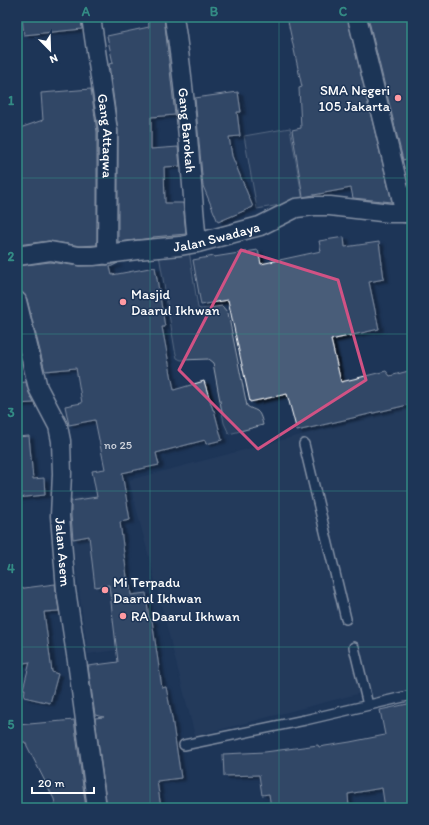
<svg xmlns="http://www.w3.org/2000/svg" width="429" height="825" viewBox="0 0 429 825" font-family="Itim,sans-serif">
<defs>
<filter id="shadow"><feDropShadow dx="4.5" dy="2.5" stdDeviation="1" flood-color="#0009"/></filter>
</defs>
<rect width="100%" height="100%" fill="#1d3557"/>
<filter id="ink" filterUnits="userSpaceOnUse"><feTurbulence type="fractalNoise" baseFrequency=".025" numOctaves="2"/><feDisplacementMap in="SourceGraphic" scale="8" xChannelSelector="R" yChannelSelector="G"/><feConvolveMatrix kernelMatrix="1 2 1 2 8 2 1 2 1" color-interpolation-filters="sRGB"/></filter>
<g filter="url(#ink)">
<g fill="#2a4161">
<path d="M412,406v284l-48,12 -3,-9 -166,43 -66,-256z"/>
<path d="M100,494l6,39 17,-2 16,116 -51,7 -22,-156z"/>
</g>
<g fill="#364b69" stroke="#9aa5b4">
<path d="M290,128l13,73 -46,8 -13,-73z"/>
<path d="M189,251l9,57 3,1 21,-3 6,7 19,93c4,3 7,3 10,5 4,3 5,10 6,14l-34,9 -5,-11 -11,-60 -5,-4 -27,1 -4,-2 -2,-8 -16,-95z"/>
</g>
<g fill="#4a5d79" stroke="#fff" filter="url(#shadow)">
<path d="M22,17h59l1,12 -58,6z"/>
<path d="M148,17h16l11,98 -24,2v32l27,-2 2,19 -16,1 1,36h18l3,31 -33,3v1l-35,4v-111l-9,-67 4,-1 -6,-27 42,-9z"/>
<path d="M287,17h60l45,185 -39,-4 -2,-10 -48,9 -11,-67 9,-2 -2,-40 3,-1z"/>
<path d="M368,17h44v141l-9,2z"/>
<path d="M91,89l6,43v113l-17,1 -31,-5 -32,4v-116l26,-9 -2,-27z"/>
<path d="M238,92l3,20h-4l3,24 -11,1 3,19 21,51 -35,15 -15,-36 -8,-88z"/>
<path d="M344,237l1,10 34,-5 5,37 -15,3 10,47 -48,11 10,42 45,-11 4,5 22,-6v34l-115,27 -10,-37 -37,8 -22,-102 -27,5 -8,-45 21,-4v1l44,-7 3,14 60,-13 -2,-10z"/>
<path d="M50,262l29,4 28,-1 11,-2 -8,4 2,8 43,-8 10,60h-3l12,63 30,-9 9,29h1l8,30 -16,4 -1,-4 -49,13 3,12 -37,8 8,47 -10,2 8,63h2l1,10 15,-2 3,27h3l10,68 4,-1 6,31 9,60 -24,3 4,27h-54l-12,-90 9,-1 -9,-2 -7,-49 30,-4 -9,-77 -14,2 -6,-51 -16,3 -2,-23v-15l26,-4 -5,-26 13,-2 -10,-49 -26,5 -4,-19 17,-3 -6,-35 -31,3 -18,-72 -3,-5 -4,-3h-3v-25z"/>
<path d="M26,382l3,11 5,10 -17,1v-21z"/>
<path d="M29,436l4,43 11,-1 1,17 -28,3v-61z"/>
<path d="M55,584l4,27 -15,1 8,60 6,2 -8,29 -26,-6 1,-8h-2l7,-27 -13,2v-75z"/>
<path d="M412,703v105h-27l-3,-20 -34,6 1,14h-78l-2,-14 -7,1 -3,-20 -35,1 -1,-22 42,-2 53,-7 1,2 31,-5 35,-7 -5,-25z"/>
<path d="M74,720l12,88h-30l-2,-9 -29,-57h-6l-1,-17z"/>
</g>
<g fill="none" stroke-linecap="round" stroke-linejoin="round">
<g stroke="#fff" stroke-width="12">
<g id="lane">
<path d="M304,444l42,175"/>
<path d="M354,647l14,58"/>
<path d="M184,745l121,-25 107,-25"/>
</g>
</g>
<g stroke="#fff" stroke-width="21">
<g id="street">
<path id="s1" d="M91,17l17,114 -1,124"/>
<path id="s2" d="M174,17c12,75 16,151 23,226"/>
<path d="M357,17l48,196"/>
<path id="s3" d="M17,256l33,-5 29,5h14l44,-6 43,-4 17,-3 63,-17 36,-18 18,-2h16l60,7h15l7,-1"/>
<path id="s4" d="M17,301l21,87 20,38 3,15 1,33 -2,42 6,74 11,71 20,147"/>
</g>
</g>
<use href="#lane" stroke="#1d3557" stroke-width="9"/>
<use href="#street" stroke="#1d3557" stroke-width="18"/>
</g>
</g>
<path d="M0 0H429V825H0ZM241,250l97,30 28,100 -108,69 -79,-79z" fill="#1d3557" fill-opacity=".55" fill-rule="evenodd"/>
<path fill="none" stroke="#d15284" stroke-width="3" stroke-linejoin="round" d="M241,250l97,30 28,100 -108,69 -79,-79z"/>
<path fill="none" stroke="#338b84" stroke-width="1" stroke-opacity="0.55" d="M150,17v791M279,17v791M17,178h395M17,334h395M17,491h395M17,647h395"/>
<g fill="#ff9aa2" stroke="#1d3557" stroke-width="1.5">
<circle cx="398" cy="98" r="4"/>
<circle cx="123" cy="302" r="4"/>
<circle cx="105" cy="590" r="4"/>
<circle cx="123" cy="616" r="4"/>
</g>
<g text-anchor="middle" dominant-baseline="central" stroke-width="3" stroke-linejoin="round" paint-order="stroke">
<g font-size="12" fill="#d2d6de">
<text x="118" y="445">no 25</text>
</g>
<g font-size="14" fill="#fff" stroke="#1d3557" text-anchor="start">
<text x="390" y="90" text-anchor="end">SMA Negeri<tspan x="390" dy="16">105 Jakarta</tspan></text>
<text x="131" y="294">Masjid<tspan x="131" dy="16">Daarul Ikhwan</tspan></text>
<text x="113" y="582">Mi Terpadu<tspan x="113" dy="16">Daarul Ikhwan</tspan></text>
<text x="131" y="616">RA Daarul Ikhwan</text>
</g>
<g font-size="14" fill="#fff" stroke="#1d3557">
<text stroke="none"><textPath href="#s2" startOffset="114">Gang Barokah</textPath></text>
<text stroke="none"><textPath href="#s1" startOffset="120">Gang Attaqwa</textPath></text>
<text stroke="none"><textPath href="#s3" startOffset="202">Jalan Swadaya</textPath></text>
<text stroke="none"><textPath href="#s4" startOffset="259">Jalan Asem</textPath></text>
</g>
</g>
<rect width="429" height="825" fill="none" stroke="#1d3557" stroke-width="44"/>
<g transform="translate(50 50) rotate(157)" stroke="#1d3557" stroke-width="3" paint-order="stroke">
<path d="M0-3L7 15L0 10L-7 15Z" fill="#ffffff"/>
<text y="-6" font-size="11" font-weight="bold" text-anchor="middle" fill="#ffffff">N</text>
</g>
<path d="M32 787v6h62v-6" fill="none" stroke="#ffffff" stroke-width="2"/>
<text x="38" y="787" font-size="12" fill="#ffffff" stroke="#1d3557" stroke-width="3" paint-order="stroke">20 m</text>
<rect x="22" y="22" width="385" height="781" fill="none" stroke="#338b84" stroke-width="1.5"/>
<g font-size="13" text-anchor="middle" font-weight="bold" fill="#338b84">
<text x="86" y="16">A</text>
<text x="214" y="16">B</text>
<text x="343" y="16">C</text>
<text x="11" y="105">1</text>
<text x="11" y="261">2</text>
<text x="11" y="417">3</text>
<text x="11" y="573">4</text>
<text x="11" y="729">5</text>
</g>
</svg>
